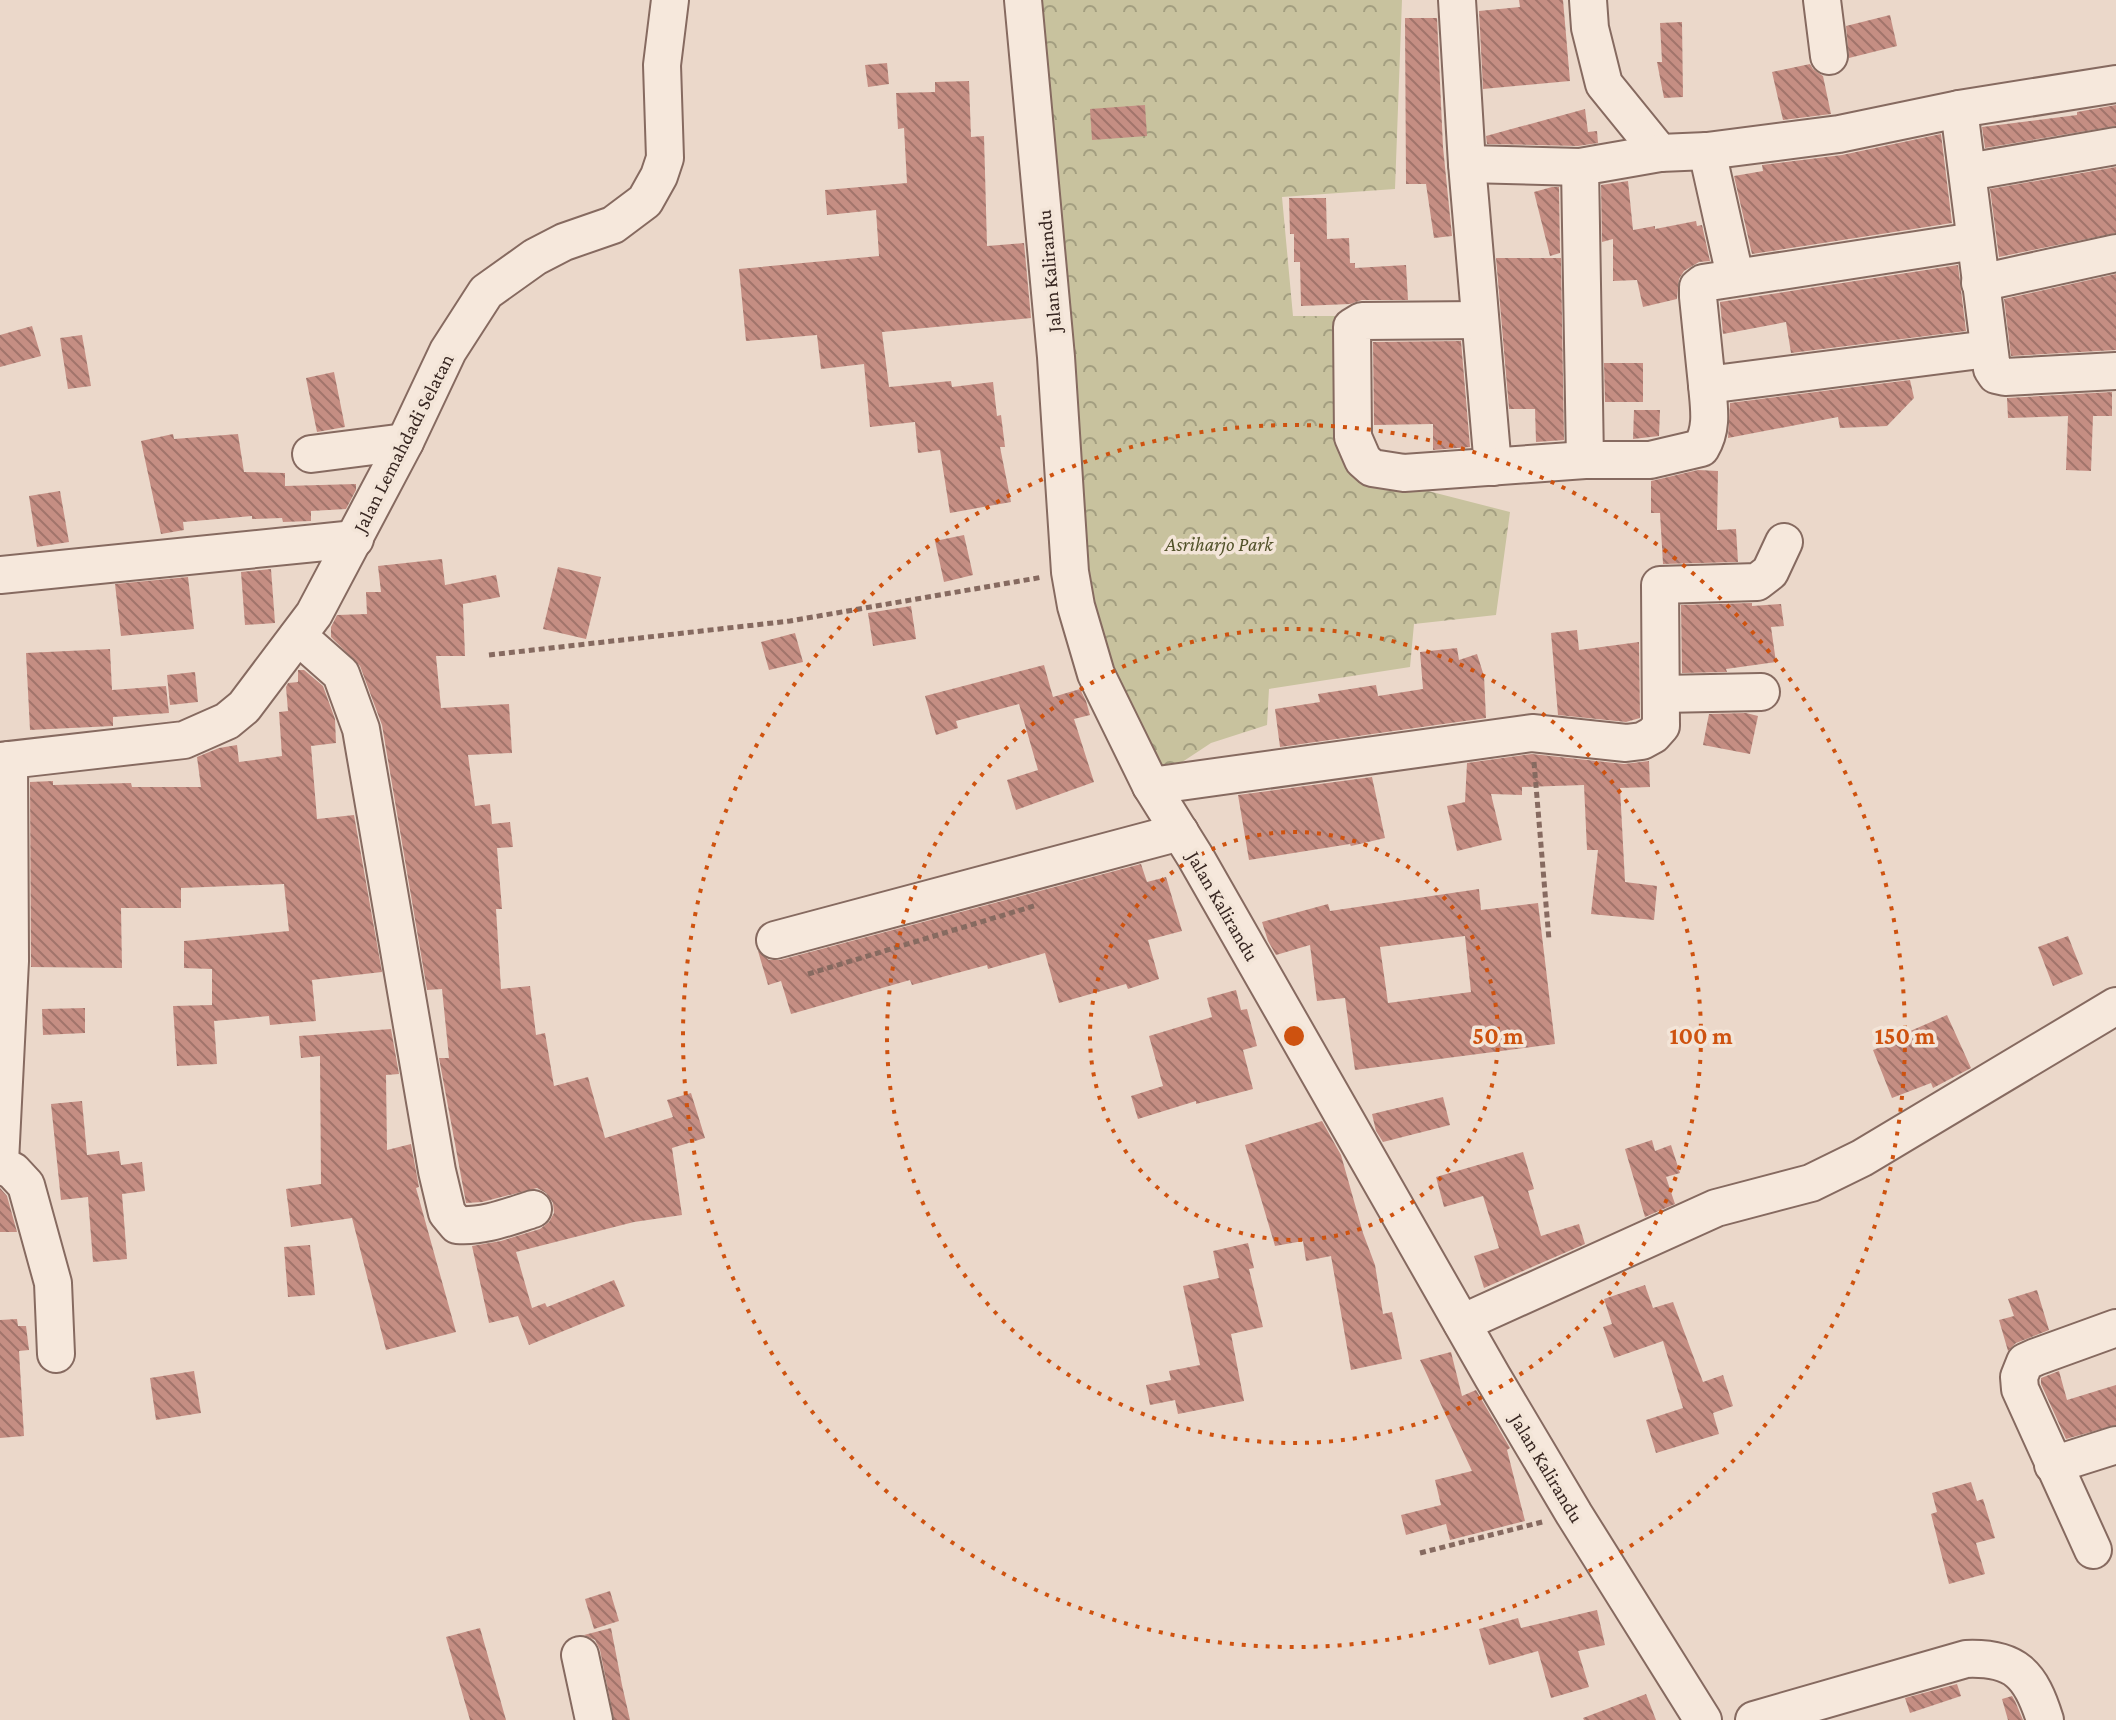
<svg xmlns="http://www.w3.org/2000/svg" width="2116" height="1720" viewBox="0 0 2116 1720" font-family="'Crimson Pro',serif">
<defs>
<pattern id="forest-crowns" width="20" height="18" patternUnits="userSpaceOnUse" patternTransform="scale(2)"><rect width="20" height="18" fill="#c8c29e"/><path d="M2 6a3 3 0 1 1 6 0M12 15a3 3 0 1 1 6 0" fill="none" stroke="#a39e80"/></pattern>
<pattern id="building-back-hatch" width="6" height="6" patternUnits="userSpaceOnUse" patternTransform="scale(2)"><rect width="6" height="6" fill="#c58e83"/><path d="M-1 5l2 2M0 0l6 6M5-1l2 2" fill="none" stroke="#a1746b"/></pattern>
</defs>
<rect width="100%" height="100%" fill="#ebd8ca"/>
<path fill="url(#forest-crowns)" d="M1027,0h375l-7,189 -113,8 11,119h53v154l164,42 -14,103 -82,9 -4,43 -141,22 -2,36 -56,18 -50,33 -52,-87 -36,-117z"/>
<g fill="url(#building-back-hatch)" fill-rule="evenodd">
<path d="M1519,0h44l7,81 -87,8 -4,-78 41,-4z"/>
<path d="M1890,15l7,31 -48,12 -3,-32z"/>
<path d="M1405,18h32l6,129 9,89 -18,2 -8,-54h-20z"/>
<path d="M1682,22l1,75 -19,1 -7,-36h5l-2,-39z"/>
<path d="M887,63l2,21 -21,3 -3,-22z"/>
<path d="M1810,64l3,5 10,7 8,38 -48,6 -11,-48z"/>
<path d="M969,81l2,56 13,-1 3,110 37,-3 7,75 -149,14 7,55 62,-6 1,6 41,-5 4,34 4,-1 4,32h-5l11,55 -61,11 -10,-63 -22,3 -3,-31 -45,5 -6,-63 -43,5 -4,-34 -71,6 -7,-72 140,-13 -3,-46 -49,5 -2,-25 82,-7 -3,-55 -6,1 -2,-36 39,-1v-10z"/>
<path d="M1145,105l2,31 -55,4 -2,-31z"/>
<path d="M2116,105v21l-131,22 -3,-21 95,-12v-3z"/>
<path d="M1585,109l3,23 9,-1 1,12 -20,3 -91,-2 -1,-8z"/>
<path d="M1941,134l11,89 -200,31 -18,-78 29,-5 -1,-6 80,-10z"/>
<path d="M2116,167v66l-117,24 -9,-68z"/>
<path d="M1628,181l5,49 22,-4v3l41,-8 1,5 5,-1 8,36 -11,1 -15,9 -5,8 -2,20 -34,8 -6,-27 -24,1v-42l-11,3 -1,-57z"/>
<path d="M1552,187h7l1,66 -10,3 -16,-64z"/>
<path d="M1289,198h37l1,41 22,-1 1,25h5v5l51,-3 2,35h-46l-12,4 -49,2 -1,-44h-6v-28h-4z"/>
<path d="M1496,258h65l3,182 -28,2 -1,-33h-26z"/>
<path d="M1958,265l8,66 -175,22 -5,-31 -63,12 -3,-32z"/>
<path d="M2116,274v76l-105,6 -7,-57z"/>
<path d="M32,326l9,30 -41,11v-32z"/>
<path d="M82,335l9,51 -23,3 -8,-51z"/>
<path d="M1461,341l9,106 -37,3v-26l-59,1 -1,-83z"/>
<path d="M1604,363h39v39h-38z"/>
<path d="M334,372l11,55 -28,5 -11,-54z"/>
<path d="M1910,380l4,18 -27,28 -47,2 -2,-11 -110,21 2,-35z"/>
<path d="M2112,392v24h-19l-2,55 -25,-1 2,-54 -60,2 -1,-20z"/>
<path d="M1634,410h26l-1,26 -26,3z"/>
<path d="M173,434l1,5 64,-5 6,38 41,1v13l71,-2v6l-10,19 -35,2v10l-28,1 -1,-4 -30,1v-3l-69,6 1,8 -23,4 -20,-93z"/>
<path d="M1698,470l20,1 -1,59 19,-1 2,33 -75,2 -3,-51h-9v-32z"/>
<path d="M60,491l9,51 -32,5 -8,-51z"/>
<path d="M964,535l9,40 -29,7 -9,-41z"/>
<path d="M442,559l3,26 51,-10 4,22 -37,7 2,52h-29l5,52 68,-4 3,49 -44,2 7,51 15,-2 2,20 18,-2 3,25 -16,1 5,61h-6l5,80 29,-3 6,49 9,-2 9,53 34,-9 17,61 68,-21 -6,-17 24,-7 14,45 -33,10 10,67 -48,7 -118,30 16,56 13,-5 2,4 67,-27 11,26 -96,39 -11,-29 -29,7 -17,-77 29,-5 39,-12 9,-7 5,-9 -1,-10 -7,-10 -9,-5 -55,14 -16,1 -27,-145h10l-7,-69 -15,1 -45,-265 -22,-59 -29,-29v-10l6,-12 30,-1 -1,-22h15l-3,-26z"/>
<path d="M558,567l43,10 -15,62 -43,-10z"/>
<path d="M271,569l4,54 -30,2 -4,-53z"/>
<path d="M188,577l6,52 -73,7 -6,-52z"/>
<path d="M1752,603v3l29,-2 3,22 -13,1 5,35 -50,7 1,3 -45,1 -1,-68z"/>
<path d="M911,606l5,33 -43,7 -5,-33z"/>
<path d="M1577,630l2,20 60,-8 1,76 -14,4 -68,-7 -7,-82z"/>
<path d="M795,633l8,29 -34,8 -8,-28z"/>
<path d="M1457,648l2,12 18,-6 7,22 2,42 -206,29 -5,-38 45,-7 -2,-8 58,-9 2,11 45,-7 -3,-37z"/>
<path d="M110,649l2,41 54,-4 3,27 -56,4v9l-83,4 -4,-77z"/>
<path d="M1044,665l9,32 27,-8 6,12 4,14 -16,4 20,63 -78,28 -9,-30 31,-10 -19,-66 -63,17 2,7 -22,7 -11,-39z"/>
<path d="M298,670h6l19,16 12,33 1,24 -25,3 6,73 37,-4 28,157 -70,8 4,41 -46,4 -1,-9 -55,5 3,43 -40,2 -4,-60 39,-1v-36l-28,-1v-27l105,-10 -5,-47 -103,4v20h-60l1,60 -91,-1 -1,-185 23,-1v4l78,-2 1,4h69l-4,-30 22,-9 18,-3 2,17 43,-6 -3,-44 9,-1 -2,-24 2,-4 10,-1z"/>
<path d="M195,672l3,30 -28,3 -3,-30z"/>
<path d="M1746,713l12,3 -8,38 -47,-9 6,-31z"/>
<path d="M1532,754l92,10 25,-3 1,26 -30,1 5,94 32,4 -3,34 -63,-6 7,-64h-11l-3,-65 -62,2v8l-31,-1 11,46 -45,11 -10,-45 18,-4 2,-39z"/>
<path d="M1372,777l13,61 -34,8 -1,-2 -101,16 -11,-65z"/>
<path d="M1141,864l6,18 19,-5 16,54 -34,9 11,39 -31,10 -2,-5 -67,19 -14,-50 -57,16 -1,-4 -75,20 -2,-5 -119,34 -10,-33 -13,4 -10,-34 11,9h11z"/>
<path d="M1479,889l2,21 57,-7 17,141 -200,26 -10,-72 -28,3 -7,-56 -34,10 -8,-14 -6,-19 66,-18 2,7zM1465,936l6,56 -83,11 -8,-56z"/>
<path d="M2068,936l15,38 -30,12 -15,-39z"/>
<path d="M1236,990l5,20 6,-1 10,37 -14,4 10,39 -57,15v-3l-58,18 -7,-23 32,-10 -14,-50 63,-19 -5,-19z"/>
<path d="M85,1008v25l-42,2 -1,-26z"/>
<path d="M1947,1015l24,53 -38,20 -2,-5 -39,15 -19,-48 37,-14 -2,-4z"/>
<path d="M391,1029l8,45 -13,1 1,75 24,-6 8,43 -3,1 40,144 -70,18 -34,-132 -61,9 -5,-38 35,-5 -1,-128 -19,2 -2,-22z"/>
<path d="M1443,1097l7,28 -67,17 -7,-11 -4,-17z"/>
<path d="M82,1101l5,54 32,-4 2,14 21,-3 3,29 -23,3 5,65 -34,3 -5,-65 -27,3 -10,-96z"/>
<path d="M1322,1121l19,34 22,78 12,32 8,49 9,-2 10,47 -51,11 -20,-114 -25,5 -3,-20 -28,5 -30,-101z"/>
<path d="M1652,1140l3,11 16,-6 9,28 -14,4 9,27 -30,13 -20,-68z"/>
<path d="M1523,1152l11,37 -6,2 13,45 38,-12 6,20 -101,44 -10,-32 25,-8 -16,-52 -39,11 -8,-30z"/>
<path d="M0,1188l7,8 10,36h-17z"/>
<path d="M1248,1243l6,25 -5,1 14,58 -32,7 13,67 -66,13 -3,-14 -25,5 -4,-20 25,-5 -2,-9 31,-6 -17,-79 36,-8 -6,-27z"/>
<path d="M310,1245l5,50 -27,2 -4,-50z"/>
<path d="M1645,1285l8,23 20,-6 30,80 20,-7 10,31 -20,7 6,21 -63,19 -10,-33 37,-12 -20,-67 -49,17 -11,-31 9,-3 -8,-25z"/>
<path d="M2037,1290l12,40 -33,13 -8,8 -9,-31 15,-4 -6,-17z"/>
<path d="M17,1319l1,7h8l3,24 -10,1 5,85 -24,2v-118z"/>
<path d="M1451,1352l11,44 14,-6 34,58 -3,2 18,71 -75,19 -4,-16 -40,11 -5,-20 40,-10 -6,-25 37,-9 -52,-111z"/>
<path d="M194,1371l7,42 -45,7 -6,-42z"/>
<path d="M2059,1371l8,29 49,-15v40l-50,14 -25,-55v-6z"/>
<path d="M1971,1482l6,19 6,-2 12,39 -19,5 9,31 -36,10 -18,-70 6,-2 -5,-19z"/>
<path d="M610,1591l9,30 -25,8 -9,-30z"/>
<path d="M1597,1610l8,35 -27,6 11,36 -38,11 -13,-47 -49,14 -10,-36 39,-11 3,10z"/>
<path d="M480,1628l26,92h-36l-24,-83z"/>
<path d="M611,1628l11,57 8,35h-16l-14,-70 -5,-10 -11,-5z"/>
<path d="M1957,1684l4,12 -51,17 -5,-15z"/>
<path d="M1646,1694l10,26h-72l-1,-2z"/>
<path d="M2012,1696l3,5 8,19h-15l-6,-21z"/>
</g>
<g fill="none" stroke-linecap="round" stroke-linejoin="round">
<g stroke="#866a60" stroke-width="40">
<g id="minor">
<path d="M1023,0l33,357 14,215 6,34 20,68 55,112 45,72 296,518 82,138 129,206"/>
<path d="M1457,0l10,164 26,303"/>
<path d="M1588,0l2,28 14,56 56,69 47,-2 132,-17 120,-25 157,-25"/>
<path d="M1822,0l7,56"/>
<path d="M1959,109l33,260 4,6 9,2 111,-6"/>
<path d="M1707,151l28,125"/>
<path d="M1660,153l-80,14 5,293h65l51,-12c12,-20 8,-40 6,-63"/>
<path d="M1467,164l113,3"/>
<path d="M1968,172l148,-26"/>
<path d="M1975,241l-272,42 -5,4v10l9,88 281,-36"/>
<path d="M1980,283l136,-30"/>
<path d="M1480,320l-118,1 -10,6 1,110 10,23 9,8 32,5 181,-13"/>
<path d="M311,454l94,-12"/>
<path d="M0,575l355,-36"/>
<path d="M298,636l43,38 20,55 76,442 10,42 10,12c26,2 51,-8 76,-16"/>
<path d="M1662,694l99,-2"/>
<path d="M0,761l184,-21 43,-19 17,-14 70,-93 91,-172 43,-91 38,-59 49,-35 29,-15 49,-17 32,-24 14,-25 6,-18 -3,-93 8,-65"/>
<path d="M1151,786l381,-53 94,10 16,-2 11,-6 8,-9 -1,-141 97,-3 13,-10 14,-30"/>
<path d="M775,940l405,-108"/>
<path d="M0,1162l10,-201 -1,-201"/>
<path d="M0,1165l13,6 13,14 27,98 3,71"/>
<path d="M1462,1323l254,-115 95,-25 51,-25 254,-152"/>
<path d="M2053,1465l63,-20"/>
<path d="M2093,1550l-73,-161 -1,-12 6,-15 11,-5 80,-29"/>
<path d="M580,1655l14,65"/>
<path d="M1754,1720l212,-61c50,-2 65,16 79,61"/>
</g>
</g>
<g stroke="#866a60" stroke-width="5" stroke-dasharray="6 4" stroke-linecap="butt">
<path d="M489,655l301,-34 253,-44"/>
<path d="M1534,762l15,178"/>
<path d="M808,974l229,-69"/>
<path d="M1420,1553l126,-32"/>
</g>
<use href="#minor" stroke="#f6e8dc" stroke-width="36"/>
</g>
<g fill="none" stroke="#ce520f" stroke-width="4" stroke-dasharray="4 8">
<circle cx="1294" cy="1036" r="204"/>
<circle cx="1294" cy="1036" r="407"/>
<circle cx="1294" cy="1036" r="611"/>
</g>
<g text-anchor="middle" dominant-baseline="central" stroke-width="7" stroke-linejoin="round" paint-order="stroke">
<g font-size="20" fill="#382722" stroke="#f3e5d8">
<text transform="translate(1049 271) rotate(-95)">Jalan Kalirandu</text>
<text transform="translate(403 443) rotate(-63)">Jalan Lemahdadi Selatan</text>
<text transform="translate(1223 906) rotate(60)">Jalan Kalirandu</text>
<text transform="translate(1547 1468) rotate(59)">Jalan Kalirandu</text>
</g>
<g font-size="20" font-style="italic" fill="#52522a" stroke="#f3e5d8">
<text x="1219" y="544">Asriharjo Park</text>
</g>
</g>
<circle cx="1294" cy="1036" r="12" fill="#ce520f" stroke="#f3e5d8" stroke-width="4"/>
<g font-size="24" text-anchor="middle" font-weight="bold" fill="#ce520f" stroke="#f3e5d8" stroke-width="7" stroke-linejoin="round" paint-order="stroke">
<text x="1498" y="1044">50 m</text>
<text x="1701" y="1044">100 m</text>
<text x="1905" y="1044">150 m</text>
</g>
</svg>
